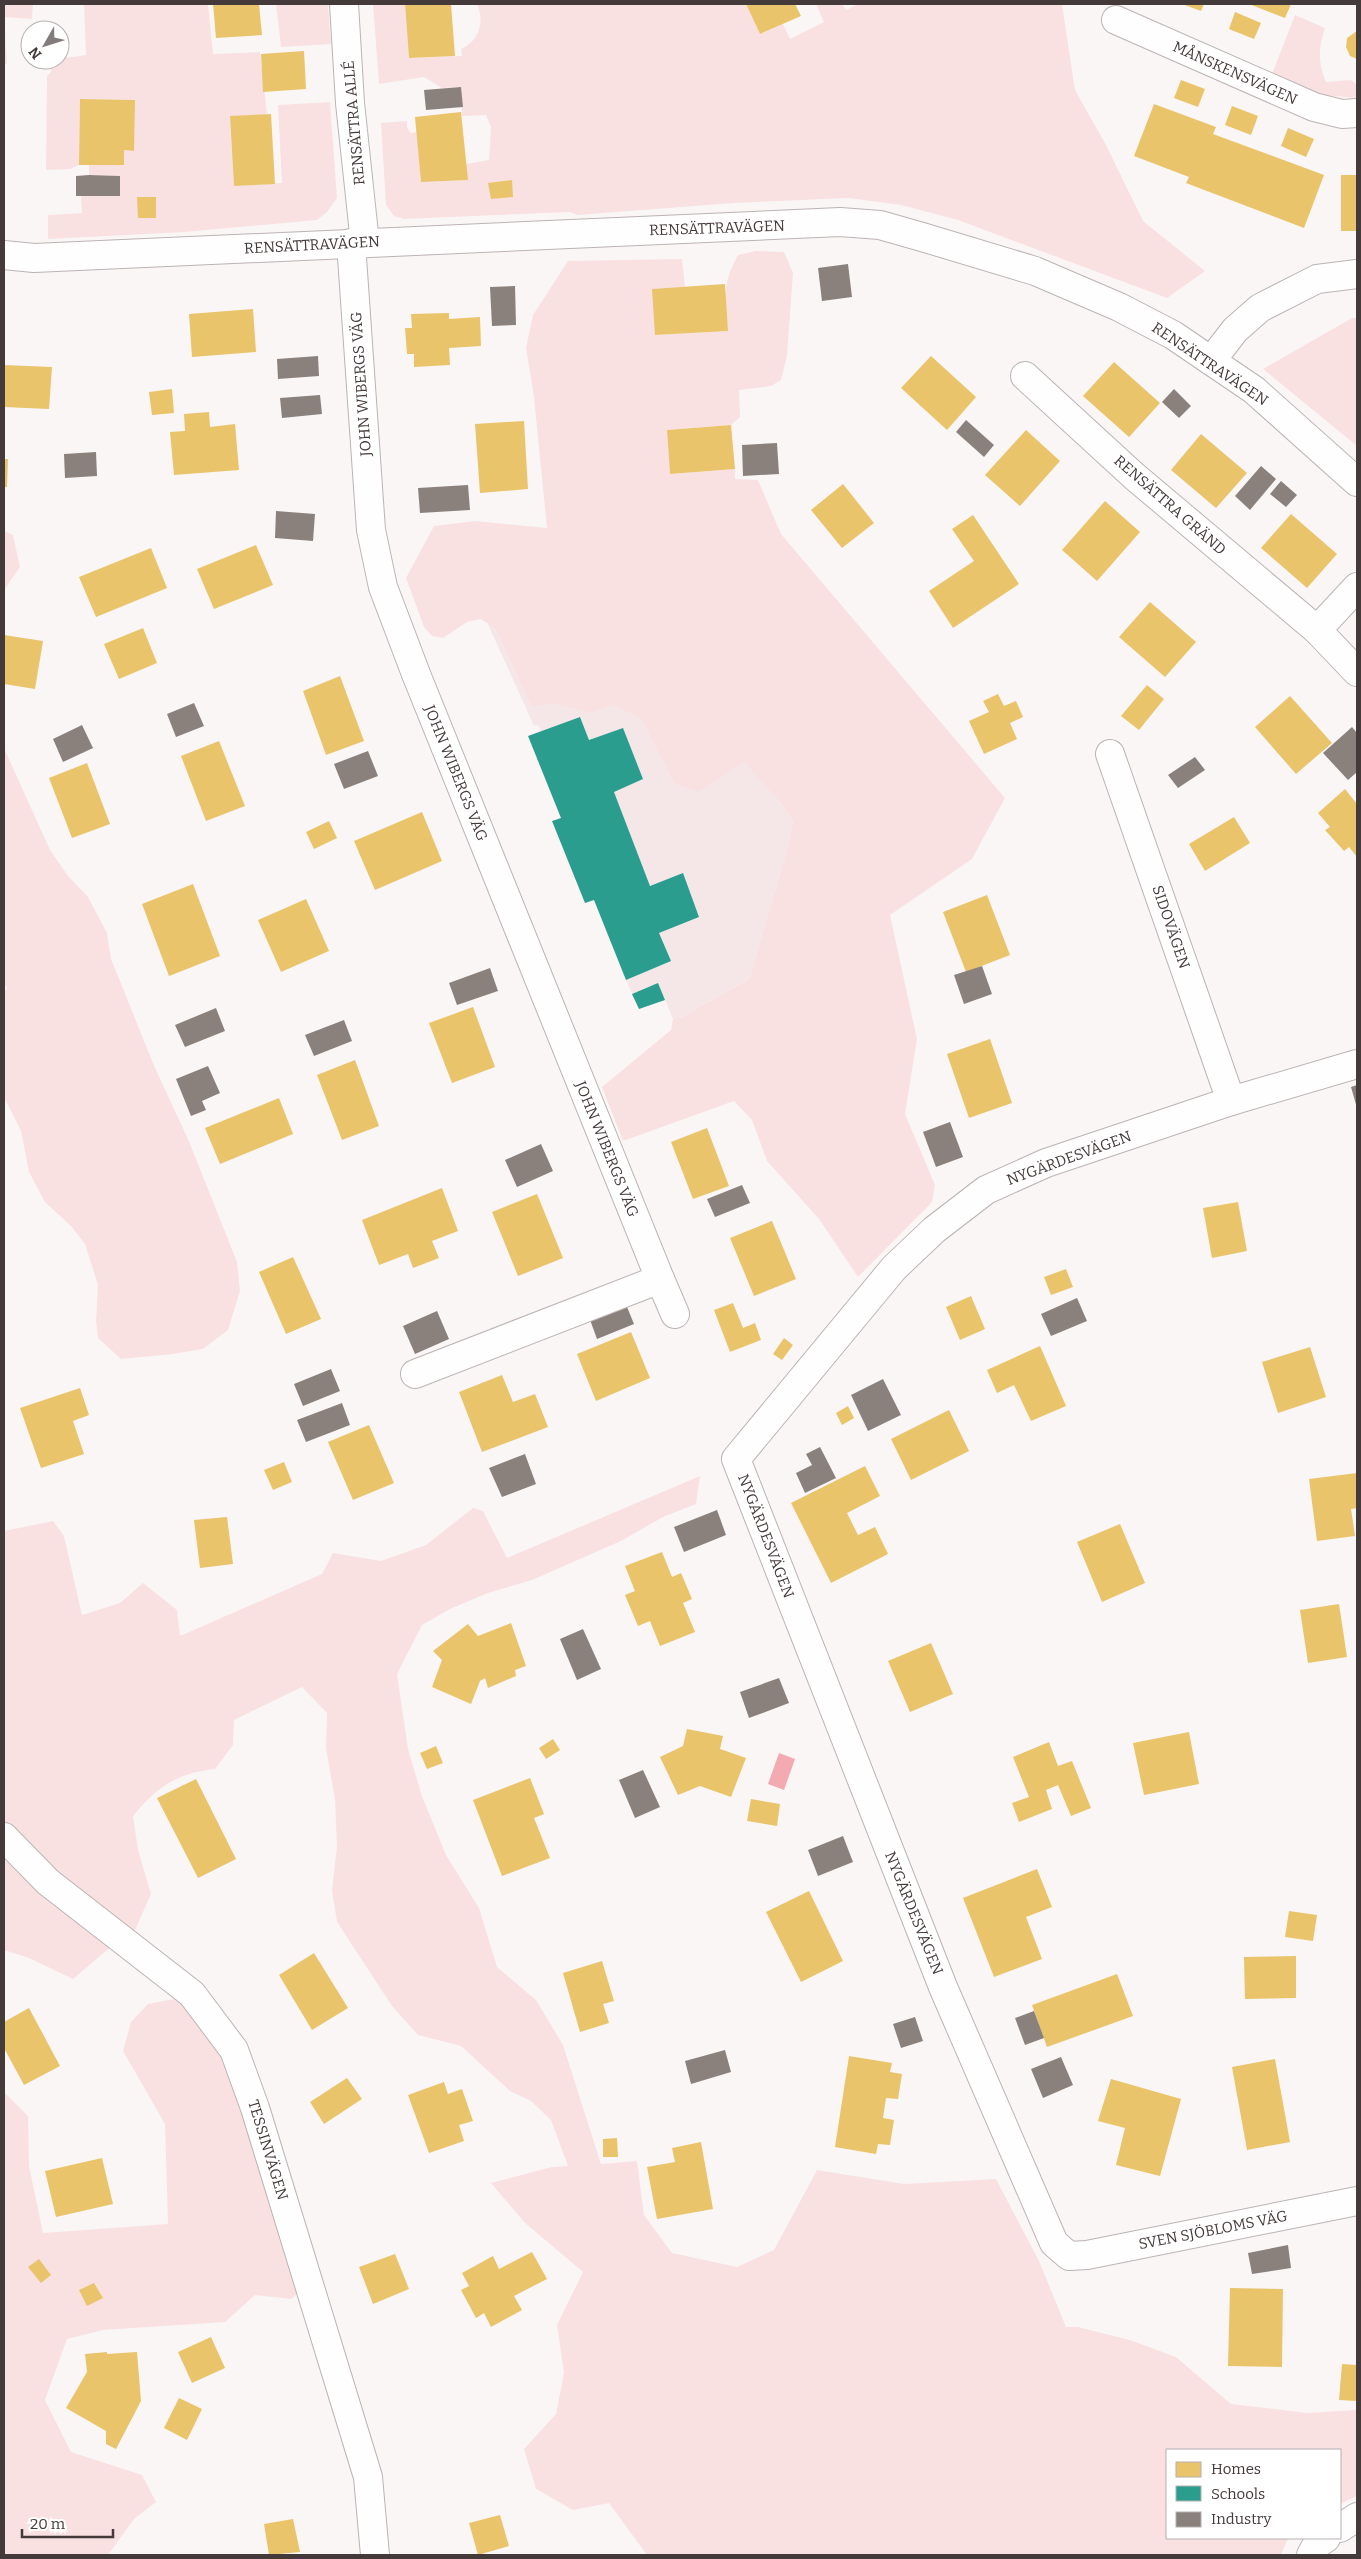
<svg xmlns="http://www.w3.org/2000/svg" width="1361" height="2559" viewBox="0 0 1361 2559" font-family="Bitter,serif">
<rect width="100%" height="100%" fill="#fbf6f6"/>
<path fill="#f5e7e7" d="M486,620l235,119 37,37 22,26 13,20 -4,21 -40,136 -67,38 -9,2 -15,-36 -26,11 -6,-14 44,-19 -11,-28 40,-16 -16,-43 -33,12 -36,-94 29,-13 -20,-50 -34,11 -9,-23 -39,14 -3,-6 -4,1z"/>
<g fill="#f9e1e2">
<path d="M4,4h29l-1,15 -28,-2 3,47 -3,-1z"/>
<path d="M84,4h124l5,50 47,-2 7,62 -37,3 4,69 48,-3 -4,-78 52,-3 7,96 -10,14 -10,8 -133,12 -136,7v-24l34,-2 -1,-17h39v-20l-31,-1v-10h35v-15l9,1 2,-51 -55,-1 -1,66 -9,4 -24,1 1,-94 4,-4v-12l35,-5z"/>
<path d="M276,4h52l3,40 -50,3z"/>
<path d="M373,4h32l4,54 53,-2 -1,-7c18,-8 24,-27 16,-45h269l14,30 23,-10 7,15 34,-17 -8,-18h26l4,6 12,-6h204l13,86 31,55 37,76 62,50 -38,27 -209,-78 -57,-15 -53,-7 -115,5 -156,12 -7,-3 -166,7 -10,-3 -8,-11 -5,-82 26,-2v7l4,5 6,-1 4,50 46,-2 -1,-16 23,-4 2,-33 -5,-12 -24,1 -1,-29 -19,1 -18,-11 -45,7z"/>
<path d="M1295,15l30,13c-7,19 -7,36 1,54l25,-2 6,5v13l-36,-3 -49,-21z"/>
<path d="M756,251l28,1 9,21 -6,83 -6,24 -10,6 -32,4 1,27 -9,8 -64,5 3,44 65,-5v10l23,1 23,54 224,264 -33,61 -82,56 27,124 -12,75 30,71 -3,17 -74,75 -39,-58 -52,-58 -15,-41 -18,-19 -111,40 -21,-54 69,-57 2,-11 9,-2 67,-38 40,-136 4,-21 -13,-20 -36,-40 -45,30 -24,-8 -34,-66 -28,-13 -21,8 -40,-10 -20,4 -36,-78 -15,-10 -14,3 -24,16 -11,-2 -8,-9 -18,-49 28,-52 41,-5 72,7 -13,-131 -8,-49 7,-33 35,-54 114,-2 3,28 -32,2 3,46 72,-4c-2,-33 -7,-46 10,-76z"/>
<path d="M1352,318h5v128l-94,-77z"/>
<path d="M4,531l9,4 7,32 -16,23z"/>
<path d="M4,748l46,102 18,26 20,21 19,36 4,26 44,109 33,71 49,123 3,29 -12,39 -25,19 -30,5 -52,5 -23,-21 -2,-17 2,-36 -13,-41 -14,-18 -26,-24 -16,-30 -8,-41 -17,-34v-104l3,-5 -3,-5z"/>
<path d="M700,1476l-4,28 -33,13 -42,24 -89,39 -44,13 -38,16 -28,16 -25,49 11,75 14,47 24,59 33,53 18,59 39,33 27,45 38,119 36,-3 7,54 28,38 65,14 37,-17 43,-80 87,14 92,-5 43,82 27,66h12l52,13 46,17 55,47 76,9 50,-3v86l-17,8v-54h-173v88h121l-7,17h-634l-38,-52 -36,7 -37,-21 -12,-40 32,-35 8,-41 -7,-48 26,-53 -59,-50 -33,-39 61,-16 16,-1 -17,-46 -20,-19 -21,-10 -49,-45 -43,-11 -26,-29 -55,-84 -5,-31 5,-45 -2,-46 -9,-52 1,-35 -25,-26 -68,33 -1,25 -18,24c-38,4 -58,18 -82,47l5,34 13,44 -19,43 -82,-63 -46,-50v-293l49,-10 11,15 18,79 38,-12 23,-20 34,27 3,26 142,-62 11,-21 48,8 45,-16 47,-37 10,3 24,47z"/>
<path d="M4,1847l109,98 -40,34 -44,-21 -25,-8z"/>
<path d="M179,1998l50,60 70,234 -8,7 -36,-4 -30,27 -122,8 -36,9 -22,61 26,52 71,23 14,27 -22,17 -26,36h-104v-460l2,-1 22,22 1,50 14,67 125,-9 -3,-100 -42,-73 8,-29 17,-18z"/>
</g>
<path fill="#f3aab1" d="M779,1753l16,6 -11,31 -16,-6z"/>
<g fill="#e9c46a">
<path d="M213,4h46l3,31 -46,3z"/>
<path d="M405,4h46l4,52 -46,2z"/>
<path d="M746,4h49l6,12 -41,18z"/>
<path d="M1182,4h22l-3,7z"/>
<path d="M1249,4h42l-6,14z"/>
<path d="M1235,12l26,11 -7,16 -25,-10z"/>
<path d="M1357,31v28l-7,-3 -4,-9 1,-9z"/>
<path d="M304,51l2,38 -43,3 -2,-38z"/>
<path d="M1181,80l24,9 -7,18 -24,-9z"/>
<path d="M80,99l55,1 -1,51 -10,-1v15h-45z"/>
<path d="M1154,104l62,23 -3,7 111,41 -20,53 -118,-45 3,-6 -55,-21z"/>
<path d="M1232,106l26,10 -7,19 -26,-10z"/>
<path d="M461,112l7,68 -47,2 -6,-65z"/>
<path d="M271,114l4,70 -41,2 -4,-70z"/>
<path d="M1288,128l26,11 -8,18 -25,-11z"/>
<rect x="1341" y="175" width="16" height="56"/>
<path d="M512,180l1,17 -22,2 -3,-16z"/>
<path d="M137,197h19v21h-18z"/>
<path d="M725,284l3,47 -73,4 -3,-46z"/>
<path d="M253,309l3,43 -64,5 -3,-43z"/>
<path d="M449,313v6l31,-2 1,29 -32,2 1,17 -36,2v-13h-7l-2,-26h7l-1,-14z"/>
<path d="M931,356l45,41 -29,33 -46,-42z"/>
<path d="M1114,362l46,41 -31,34 -46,-41z"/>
<path d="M4,365l48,2 -3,42 -45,-2z"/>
<path d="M172,389l2,24 -22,2 -3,-23z"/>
<path d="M209,412l1,15 25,-3 4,46 -65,5 -4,-43 15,-1 -1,-17z"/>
<path d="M524,421l4,68 -48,4 -5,-69z"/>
<path d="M731,425l4,44 -65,5 -3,-44z"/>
<path d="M1026,430l34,31 -40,45 -35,-31z"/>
<path d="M1201,434l46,39 -31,35 -45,-38z"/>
<path d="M4,459h4l-1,28h-3z"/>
<path d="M843,484l31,39 -32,25 -31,-38z"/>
<path d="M1105,501l35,31 -43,49 -35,-31z"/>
<path d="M1291,514l46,40 -30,34 -46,-40z"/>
<path d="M973,515l46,69 -66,44 -24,-37 45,-30 -22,-32z"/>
<path d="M256,545l17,40 -59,24 -17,-40z"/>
<path d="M151,548l16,40 -71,29 -17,-40z"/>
<path d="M1150,602l46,40 -31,35 -46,-40z"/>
<path d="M143,628l14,35 -38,16 -15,-35z"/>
<path d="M4,635l39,6 -8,48 -31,-5z"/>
<path d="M340,676l24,65 -38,14 -23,-64z"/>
<path d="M1147,685l17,14 -25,31 -18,-14z"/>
<path d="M998,694l6,12 12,-5 7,16 -13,6 7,16 -33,15 -15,-33 20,-9 -6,-11z"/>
<path d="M1290,696l42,47 -36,31 -41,-47z"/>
<path d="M219,741l26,65 -39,15 -25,-65z"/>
<path d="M87,763l23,61 -38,14 -23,-60z"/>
<path d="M1345,789l12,15v53l-8,-10 -5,4 -19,-21 5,-3 -12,-14z"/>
<path d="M422,812l20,49 -67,29 -21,-49z"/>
<path d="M1234,817l16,26 -45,28 -16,-27z"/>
<path d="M329,821l8,17 -23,11 -8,-17z"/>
<path d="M193,884l27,72 -51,20 -27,-72z"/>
<path d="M987,895l23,60 -44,17 -23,-60z"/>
<path d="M306,899l23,52 -48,21 -23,-52z"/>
<path d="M473,1007l22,60 -43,16 -23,-60z"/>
<path d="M990,1039l22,64 -43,15 -22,-64z"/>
<path d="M355,1060l24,66 -37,14 -25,-65z"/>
<path d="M279,1098l14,36 -73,30 -15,-36z"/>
<path d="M707,1128l22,58 -36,13 -22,-57z"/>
<path d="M442,1188l16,43 -26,10 7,17 -26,10 -5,-14 -29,11 -17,-45z"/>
<path d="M537,1194l26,64 -45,18 -26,-64z"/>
<path d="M1238,1202l9,49 -35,7 -9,-50z"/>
<path d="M772,1221l24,58 -42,17 -24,-58z"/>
<path d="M293,1257l28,62 -35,15 -27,-62z"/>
<path d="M1066,1269l7,18 -22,8 -7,-18z"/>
<path d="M971,1296l14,33 -25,11 -14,-33z"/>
<path d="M733,1303l10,25 12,-5 6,17 -31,12 -16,-42z"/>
<path d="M631,1332l19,46 -54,23 -19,-47z"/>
<path d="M784,1338l9,7 -11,15 -9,-6z"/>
<path d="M1040,1346l26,60 -35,15 -17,-36 -17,8 -10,-23z"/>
<path d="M1310,1347l16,50 -48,16 -16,-51z"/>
<path d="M502,1375l11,27 22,-8 13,33 -66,25 -23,-60z"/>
<path d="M80,1388l9,27 -16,6 11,33 -43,14 -21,-60z"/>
<path d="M848,1406l6,12 -12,7 -6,-12z"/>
<path d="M949,1410l20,41 -58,29 -20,-41z"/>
<path d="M369,1425l25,58 -41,17 -25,-58z"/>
<path d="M284,1462l8,20 -19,8 -9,-20z"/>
<path d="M865,1466l15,30 -33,17 11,22 17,-8 13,27 -57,29 -40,-80z"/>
<path d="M1357,1473v35l-6,1 4,27 -38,5 -8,-62z"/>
<path d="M227,1517l6,47 -33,4 -6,-48z"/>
<path d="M1120,1524l25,59 -43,19 -25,-60z"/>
<path d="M662,1552l10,25 9,-4 11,26 -9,4 12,29 -35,14 -10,-25 -12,5 -13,-31 10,-4 -10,-25z"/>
<path d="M1339,1604l8,53 -39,6 -8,-53z"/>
<path d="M511,1623l15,43 -11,4 1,6 -28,12 -3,-10 -5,3 -9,23 -39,-17 10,-27 -9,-9 35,-27 10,12z"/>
<path d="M931,1643l22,51 -43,18 -22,-51z"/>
<path d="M687,1729l36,7 -3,13 26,9 -15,39 -31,-11 -22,9 -18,-38 23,-11z"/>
<path d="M1189,1732l10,52 -55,11 -11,-52z"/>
<path d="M553,1739l7,11 -14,9 -7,-11z"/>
<path d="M1049,1742l9,24 14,-5 19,47 -20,8 -13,-31 -12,5 6,19 -33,13 -7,-19 17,-6 -16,-40z"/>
<path d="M436,1746l7,17 -16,6 -7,-16z"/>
<path d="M530,1778l14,36 -10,4 16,40 -48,18 -29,-76z"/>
<path d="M196,1779l40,80 -38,19 -41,-80z"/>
<path d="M751,1799l29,5 -3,22 -30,-5z"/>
<path d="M1037,1869l15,38 -26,10 16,42 -48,18 -31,-79z"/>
<path d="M809,1891l34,70 -42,21 -35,-70z"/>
<path d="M1289,1911l28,4 -4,26 -28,-4z"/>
<path d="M314,1953l34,55 -36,22 -33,-55z"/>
<path d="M1296,1956v42l-51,1 -1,-42z"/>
<path d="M602,1961l12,40 -11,3 6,19 -29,9 -17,-59z"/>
<path d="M1117,1974l16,42 -86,31 -15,-42z"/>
<path d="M29,2008l31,58 -36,19 -20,-37v-26z"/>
<path d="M849,2056l43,7 -2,9 12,2 -4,25 -12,-1 -3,20 11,2 -4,25 -12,-1 -2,10 -41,-7z"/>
<path d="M1275,2059l15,83 -43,8 -15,-83z"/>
<path d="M347,2078l15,21 -38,25 -14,-22z"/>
<path d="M1111,2079l70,20 -21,77 -44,-11 9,-37 -27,-7z"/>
<path d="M444,2082l4,12 14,-5 11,32 -14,4 5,16 -35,12 -21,-58z"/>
<path d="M617,2138l1,19h-15v-18z"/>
<path d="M701,2142l12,67 -56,10 -10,-52 28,-5 -3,-14z"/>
<path d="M102,2158l11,46 -57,13 -11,-46z"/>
<path d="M532,2252l15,27 -33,17 8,14 -31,17 -7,-14 -8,5 -15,-28 8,-4 -7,-13 31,-17 6,13z"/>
<path d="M395,2254l14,35 -36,15 -14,-37z"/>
<path d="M39,2259l12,16 -10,8 -13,-16z"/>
<path d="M94,2283l9,15 -16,8 -8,-16z"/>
<path d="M1230,2288l53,1 -1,78 -54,-1z"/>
<path d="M211,2337l14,31 -33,15 -14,-31z"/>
<path d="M107,2352v2l30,-2 4,49 -25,48 -10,-5v-13l-40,-23 21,-36 -2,-18z"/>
<path d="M1342,2364l15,1v36l-18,-1z"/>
<path d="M179,2398l23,11 -15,31 -23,-12z"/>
<path d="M500,2515l9,31 -31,9 -9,-32z"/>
<path d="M293,2519l7,33 -31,3 -5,-31z"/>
</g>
<g fill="#2a9d8f">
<path d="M580,717l9,23 34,-12 20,51 -29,13 36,94 33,-13 16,44 -40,16 12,28 -45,19 -32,-80 -9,3 -33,-82 9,-3 -33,-82z"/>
<path d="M658,983l7,17 -26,9 -7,-15z"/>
</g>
<g fill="#8a817c">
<path d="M461,87l2,20 -37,3 -2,-20z"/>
<path d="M89,175l31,1v20h-44v-20z"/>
<path d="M848,264l4,33 -30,4 -4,-33z"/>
<path d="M515,286l1,39 -24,1 -2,-39z"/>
<path d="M318,356l1,20 -41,3 -1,-20z"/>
<path d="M1174,389l17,17 -12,12 -17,-16z"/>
<path d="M320,395l2,19 -40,4 -2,-20z"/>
<path d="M966,420l28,25 -10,12 -28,-25z"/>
<path d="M777,443l2,31 -36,2 -1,-31z"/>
<path d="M96,452l1,24 -32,2 -1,-24z"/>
<path d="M1261,466l15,13 -26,31 -15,-14z"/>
<path d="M1281,481l16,14 -11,12 -16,-13z"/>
<path d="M468,485l2,25 -50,3 -2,-25z"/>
<path d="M276,511l39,3 -2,27 -38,-3z"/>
<path d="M194,703l10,23 -28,11 -9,-23z"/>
<path d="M82,725l11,23 -30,14 -10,-23z"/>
<path d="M1352,727l5,6v39l-9,8 -25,-27z"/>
<path d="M368,751l10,25 -34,13 -10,-25z"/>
<path d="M1195,757l10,13 -27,18 -10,-13z"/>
<path d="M982,966l10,28 -28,10 -10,-29z"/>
<path d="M490,968l8,23 -41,14 -8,-22z"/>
<path d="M216,1008l9,23 -40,16 -10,-22z"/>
<path d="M344,1020l8,21 -38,15 -9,-21z"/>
<path d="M208,1066l12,27 -18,8 4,9 -15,6 -15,-37z"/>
<path d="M1357,1085v23l-6,-21z"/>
<path d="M950,1122l13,35 -27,10 -13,-35z"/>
<path d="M541,1144l12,27 -36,16 -12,-27z"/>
<path d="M742,1185l8,18 -35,14 -8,-18z"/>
<path d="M1077,1298l10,23 -36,15 -10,-22z"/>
<path d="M625,1302l9,22 -37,15 -8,-22z"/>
<path d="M437,1311l12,28 -34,15 -12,-28z"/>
<path d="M331,1369l9,22 -37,15 -9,-22z"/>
<path d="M883,1379l18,36 -33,16 -17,-36z"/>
<path d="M342,1403l8,22 -44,17 -9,-22z"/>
<path d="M820,1447l16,31 -31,15 -9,-20 16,-8 -6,-11z"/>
<path d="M525,1454l11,30 -34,13 -13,-29z"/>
<path d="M717,1510l9,25 -42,17 -10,-25z"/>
<path d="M583,1629l18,40 -24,11 -17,-41z"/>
<path d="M779,1678l10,25 -40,15 -9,-26z"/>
<path d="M643,1770l17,37 -25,11 -16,-38z"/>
<path d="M843,1836l10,26 -35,14 -10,-26z"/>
<path d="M1034,2011l10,27 -19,7 -10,-27z"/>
<path d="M915,2017l8,24 -22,7 -8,-24z"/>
<path d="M725,2050l6,22 -40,12 -6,-23z"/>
<path d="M1061,2057l12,28 -30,13 -12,-29z"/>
<path d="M1288,2245l3,23 -39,6 -4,-21z"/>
</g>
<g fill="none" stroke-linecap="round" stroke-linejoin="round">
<g stroke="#bbb3b4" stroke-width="30">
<g id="minor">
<path d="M344,4l6,99 15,140"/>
<path d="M1116,20l198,87 28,7 15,-1"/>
<path d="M351,243l20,287 12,57 33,87 244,605 -245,95"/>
<path d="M4,255l30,3 806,-36 40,3 42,12 113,34 84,36 54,28 81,55 103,92"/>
<path d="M1211,361l24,-31 25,-22 57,-29 40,-5"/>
<path d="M1025,376l109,100 183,154"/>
<path d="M1357,587l-40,43 40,42"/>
<path d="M1110,754l121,347"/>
<path d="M1357,1064l-126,37 -185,62 -60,27 -52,40 -40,38 -158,191 207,528 111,256 15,13 18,-1 270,-54"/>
<path d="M660,1279l15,35"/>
<path d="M4,1837l44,45 144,112 42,56 21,58 113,369 7,78"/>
<path d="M1340,2528l17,-11"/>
<path d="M1311,2555l6,-11 9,-6"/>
</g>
</g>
<use href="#minor" stroke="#fefefe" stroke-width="28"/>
</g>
<g text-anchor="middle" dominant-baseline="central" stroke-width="5" stroke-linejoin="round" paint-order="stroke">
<g font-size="15" fill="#443a3a" stroke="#fff">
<text transform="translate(1235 73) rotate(24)">MÅNSKENSVÄGEN</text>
<text transform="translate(354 123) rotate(-95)">RENSÄTTRA ALLÉ</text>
<text transform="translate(717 228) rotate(-2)">RENSÄTTRAVÄGEN</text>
<text transform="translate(312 245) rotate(-3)">RENSÄTTRAVÄGEN</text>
<text transform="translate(1210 364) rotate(34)">RENSÄTTRAVÄGEN</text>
<text transform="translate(361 384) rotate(-94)">JOHN WIBERGS VÄG</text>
<text transform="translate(1170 505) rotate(41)">RENSÄTTRA GRÄND</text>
<text transform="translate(456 773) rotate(68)">JOHN WIBERGS VÄG</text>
<text transform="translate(1171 927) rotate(71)">SIDOVÄGEN</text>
<text transform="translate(607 1149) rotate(68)">JOHN WIBERGS VÄG</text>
<text transform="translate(1069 1158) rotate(-20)">NYGÄRDESVÄGEN</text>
<text transform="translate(766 1536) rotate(69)">NYGÄRDESVÄGEN</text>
<text transform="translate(914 1913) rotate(68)">NYGÄRDESVÄGEN</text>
<text transform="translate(268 2150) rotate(73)">TESSINVÄGEN</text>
<text transform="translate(1213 2230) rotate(-11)">SVEN SJÖBLOMS VÄG</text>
</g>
</g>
<rect width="1361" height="2559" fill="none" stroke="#443a3a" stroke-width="10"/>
<rect x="1166" y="2449" width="175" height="90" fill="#ffffff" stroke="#b4b0b0"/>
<rect x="1176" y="2462" width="25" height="15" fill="#e9c46a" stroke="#b4b0b0"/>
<text x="1211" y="2474" font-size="15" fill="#443a3a">Homes</text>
<rect x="1176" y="2486" width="25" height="15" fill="#2a9d8f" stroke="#b4b0b0"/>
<text x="1211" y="2499" font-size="15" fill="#443a3a">Schools</text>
<rect x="1176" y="2512" width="25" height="15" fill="#8a817c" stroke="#b4b0b0"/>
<text x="1211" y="2524" font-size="15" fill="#443a3a">Industry</text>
<g transform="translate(45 45) rotate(231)"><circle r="24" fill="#ffffff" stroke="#b4b0b0"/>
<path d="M0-4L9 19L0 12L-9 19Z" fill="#847c7c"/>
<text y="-8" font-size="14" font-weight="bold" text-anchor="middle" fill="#443a3a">N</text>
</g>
<path d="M22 2529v8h91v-8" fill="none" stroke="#443a3a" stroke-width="2.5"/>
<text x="30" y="2529" font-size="15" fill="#443a3a" stroke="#ffffff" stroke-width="4" paint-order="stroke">20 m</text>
</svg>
